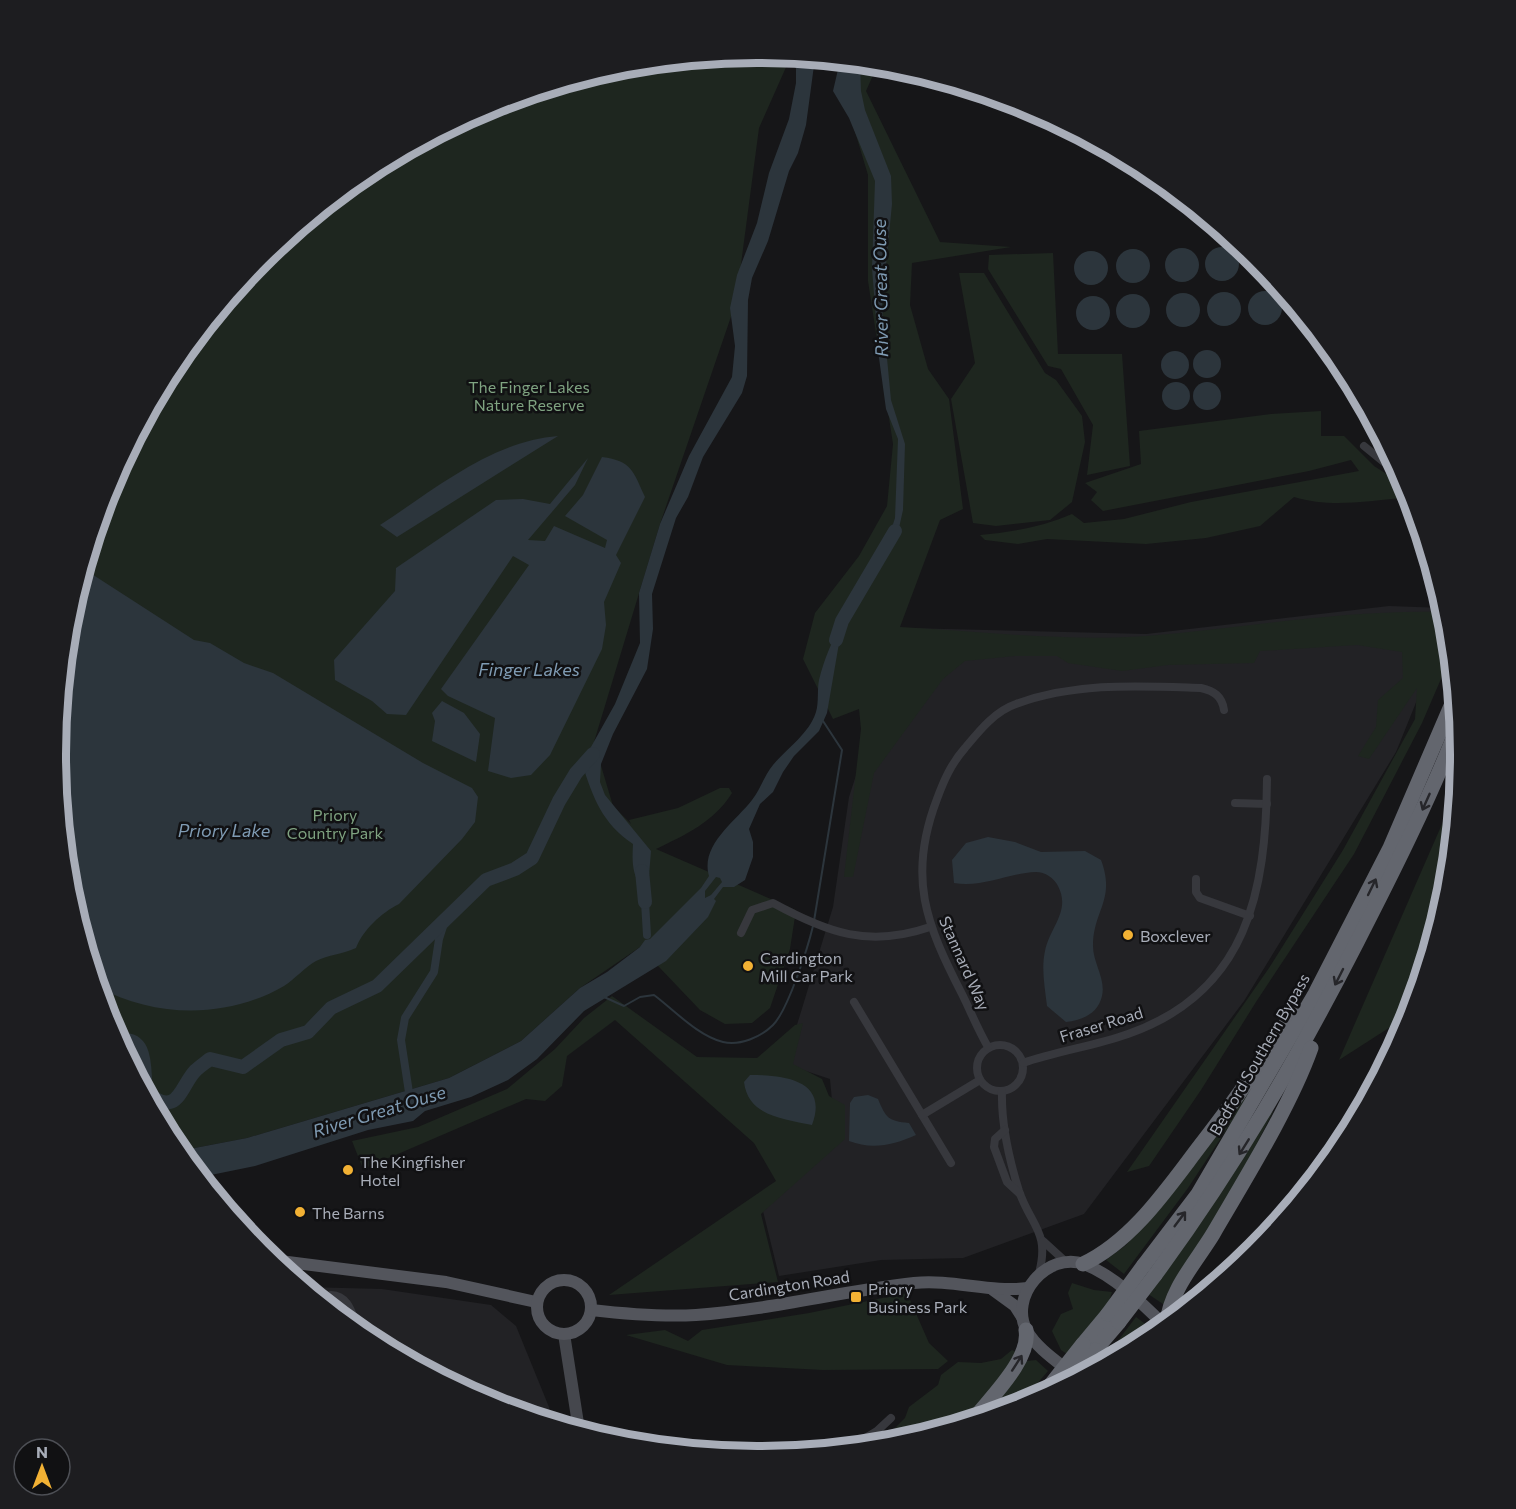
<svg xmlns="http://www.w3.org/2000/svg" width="1516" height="1509" viewBox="0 0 1516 1509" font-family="Commissioner,sans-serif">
<rect width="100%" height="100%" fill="#161618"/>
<g fill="#222225">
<path d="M1389,606l55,2 3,18 -51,126 -152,249 -160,213 -121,44 -82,2 -102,16 -16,-65 73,-67 -6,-65 -45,-15 48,-157 16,-110 55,-169 242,6z"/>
<path d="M305,1287l77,2 109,16 25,21 33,81 2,15 -62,-19 -121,-65z"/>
</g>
<g fill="#1e261f">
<path d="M758,53l33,3 -32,72 -23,174 -76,222 -66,218 19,64 18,18 -2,-4 49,-12 42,-20h9l3,5c-18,29 -47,42 -76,56l140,61 -6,39 -20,59 -18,15 -27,1 -25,-14 -60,-63 -60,41 -59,53 -72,37 -202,60 -68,13 -70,-128 -40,-132 -13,-137 14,-137 40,-131 65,-122 87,-106 106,-87 122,-65 131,-40z"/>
<path d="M856,62l22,2 -12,27 74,151 71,5 -99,16 -2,42 18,64 21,30 14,110 -23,11 -40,107c79,4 167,15 246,9 100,-8 198,-27 299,-24l2,6 3,40 -28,65 -68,131 -98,148 -55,88 -52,76 -22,6 142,-204 74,-118 72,-131 2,-31 -48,71 -11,-3 18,-29 2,-27 25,-22 -1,-26 -45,-7 -97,6 -6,12 -86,2 -46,6 -54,-8 -11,-7h-42l-50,5 -22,18 -69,94 -21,104h-9l17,-148 -2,-20 -26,10 -30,-60 12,-46 44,-57 28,-50 6,-62 -25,-163v-106l-24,-80z"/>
<path d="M1053,253l5,101h64l8,112 -43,9 6,-50 -32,-56 -13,-3 -60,-97 1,-14z"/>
<path d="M959,273h25l61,100 11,7 26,36 3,26 -13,60 -22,18 -54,6 -23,-3 -22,-124 24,-36z"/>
<path d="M1321,411v25h23l30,30 22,14 6,18c-36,3 -72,10 -108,-1l-34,29 -54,12 -60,6 -99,-5 -29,5 -33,-4 -5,-5c32,-3 62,-8 92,-21l12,9 40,-4 67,-17 168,-31 -8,-11 -42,11 -206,40 -12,-11 6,-8 -12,-9 56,-19 -2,-33 132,-17z"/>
<path d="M1456,792l-10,100 -37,123 -70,45z"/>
<path d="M612,996l85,61 60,1 38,-33 8,-2 -10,41 29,15 7,17 16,9v34l-84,75 17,68 -169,13 167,-114 -22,-38 -139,-123 -48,36 -5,30 -17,15 -19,-2 -163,70 -11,-28 66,-14 89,-38 48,-40 29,-31z"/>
<path d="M1279,1050l-91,138 -64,86 -18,-14 20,-15 32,-37z"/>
<path d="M1269,1110l4,2 -49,95 -56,96 -5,1 -15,-10z"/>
<path d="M1072,1283l22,7 18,2 -4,12 -41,50 -6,-4 -9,-19 9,-17 12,-5 -5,-16z"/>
<path d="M907,1293l22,50 19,18 -10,8 -115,1 -96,-5 -101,-30 39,-5 23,11 14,-11 107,-17z"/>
<path d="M1136,1317l12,9 3,9 -50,28z"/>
<path d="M1012,1350l5,2 -5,13 -44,56 -73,22 -7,-8 17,-17 4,-11 29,-22 3,-10 17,-13 23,1 20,-4z"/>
<path d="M1036,1360l12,11 -30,35 -32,9 41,-54z"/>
</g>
<g fill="#2c353c" fill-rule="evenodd">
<path d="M796,56l19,2 -9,67 -8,28 -9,18 -21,70 -16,37 -4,22 -1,76 -5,17 -39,64 -15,40 -12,21 -24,76 1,35 -6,40 -34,65 -12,30 -1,18 5,13 46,56 -3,37h-6c-10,-14 -10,-26 -9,-44 -31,-21 -40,-46 -51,-81l33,-59 25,-61 -1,-50 21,-69 29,-68 43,-79 3,-31 -5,-38 7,-33 20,-52 12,-50 20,-54 7,-36z"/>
<path d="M840,61l20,2 1,28 4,19 26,66 1,28 -10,102 9,94 14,44 -2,66 -6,27 -28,39 17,-30 9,-28 3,-79 -12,-30 -7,-51 -7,-90 3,-87 -26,-63 -16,-27z"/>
<circle cx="1222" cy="264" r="17"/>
<circle cx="1182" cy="265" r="17"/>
<circle cx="1133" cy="266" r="17"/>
<circle cx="1091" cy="268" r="17"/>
<path d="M1249,254l22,24c-16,4 -28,-8 -22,-24z"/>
<circle cx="1265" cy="308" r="17"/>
<circle cx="1224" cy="309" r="17"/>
<circle cx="1183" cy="310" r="17"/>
<circle cx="1133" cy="311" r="17"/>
<circle cx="1093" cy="313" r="17"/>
<circle cx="1207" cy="364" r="14"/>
<circle cx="1175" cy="365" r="14"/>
<circle cx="1176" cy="396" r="14"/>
<circle cx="1207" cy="396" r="14"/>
<path d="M558,436l-161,101 -17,-12c54,-35 112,-84 178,-89z"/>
<path d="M602,457c30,4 31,14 43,40l-29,58 5,8 -17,39 2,23 -4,24 -52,106 -19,20 -20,3 -23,-7 7,-53 -47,-22 -7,-7 88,-124 -16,-9 -107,159 -19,-1 -15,-13 -37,-21 -1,-20 61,-69 1,-23 100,-68 27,-1 27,5 38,-46 -13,27 -47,55 17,1 9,-15 51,22 2,-8 -42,-24 18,-21z"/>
<path d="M84,569l110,71 16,3 34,20 29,10 150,90 49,25 6,9 -3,25 -13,17 -63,65c-18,9 -36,26 -43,44 -13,6 -28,7 -40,13 -11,6 -21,18 -32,25 -57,33 -129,32 -186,1l-29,-96 -13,-137 14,-137z"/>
<path d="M843,620l-16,93 -8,18 -25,25 -11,16 -10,20 -13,12 -11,25 4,13v15l-8,23 -11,7h-11l-9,12 2,2 -8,16 -42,44 -82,50 -47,48 -29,21 -37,17 -46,14 -12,10 -45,9 -113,36 -54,11 -22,-26 68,-13 202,-60 72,-37 59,-53 27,-16 33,-25 5,-7 5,-1 51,-51 8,-12c-9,-31 26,-54 43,-76 8,-10 12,-24 21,-35 14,-17 36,-31 43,-53 3,-10 1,-22 3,-32 5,-21 14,-41 24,-60zM716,877l4,1 2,4 -11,13 -6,3v-7z"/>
<path d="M442,701l22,12 16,21 -4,28 -44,-21 3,-20 -3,-8z"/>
<path d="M988,837l27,5 26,10 44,-1 16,9c15,40 -8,50 -8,86 0,17 13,33 9,50 -4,18 -20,24 -36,26l-19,-16c-2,-18 -6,-37 -2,-55 5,-24 26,-40 13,-65 -4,-8 -13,-14 -22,-14 -29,1 -53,16 -82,11l-2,-23 14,-17z"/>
<path d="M750,1075c34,0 79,5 62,50 -29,-6 -64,-9 -68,-43z"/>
<path d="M868,1095l10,4c8,19 10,22 31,24l7,12c-22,10 -44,15 -67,6l1,-38 4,-6z"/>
</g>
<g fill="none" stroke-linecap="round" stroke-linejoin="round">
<g stroke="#2c353c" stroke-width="2">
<path d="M814,921l28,-171 -19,-29"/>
<path d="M604,997l20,9 16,-9 14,-2c20,15 44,41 69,47 17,4 38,-5 50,-17 15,-15 35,-78 40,-99"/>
</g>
<g stroke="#2c353c" stroke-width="8">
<path d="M645,902l2,33"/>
<path d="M410,1099l-9,-59 4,-22 29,-46 5,-33 7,-22"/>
</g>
<g stroke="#2c353c" stroke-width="14">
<path d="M836,640l6,-19 53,-90"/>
<path d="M642,871l3,31"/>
<path d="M119,1040c30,-3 24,29 27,51"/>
<path d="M146,1092c32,27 34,-5 49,-21 4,-4 10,-8 15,-12l33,8 38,-27 27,-8 23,-24 46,-22 109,-106 29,-11 17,-11 27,-57 17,-28 17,-19"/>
</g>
<g stroke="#37383d" stroke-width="8">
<path d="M1364,446l38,31"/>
<path d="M1235,803l32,1"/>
<path d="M1196,879v13l4,6 50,18"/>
<path d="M741,933l11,-23 21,-7c55,30 96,45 157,24"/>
<path d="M854,1002l97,161"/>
<circle cx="1000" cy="1068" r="23"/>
<path d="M988,1047c-10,-17 -17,-35 -26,-53 -36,-70 -55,-117 -25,-195 7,-19 14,-35 28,-51 14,-17 30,-37 51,-44 60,-22 123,-18 185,-16 13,3 21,8 23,22"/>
<path d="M1023,1063c35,-12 71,-17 105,-29 120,-42 138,-143 139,-255"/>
<path d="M1002,1091c-1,34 7,68 17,100 12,35 31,41 20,82"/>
<path d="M922,1115l58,-35"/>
<path d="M1005,1130l-10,9 -1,8 13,35 13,12"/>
<path d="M1043,1241l23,21"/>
<path d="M331,1295c19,1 21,20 28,36"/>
<path d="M849,1448l28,-17 14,-13"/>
</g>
<path stroke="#45474d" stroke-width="12" d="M564,1334l15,96"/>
<g stroke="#53555c" stroke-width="12">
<path d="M272,1260l174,22 90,20"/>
<circle cx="564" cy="1307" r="27"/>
<path d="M993,1290l22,16 7,11"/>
<path d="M591,1310c35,4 70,7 105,5 74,-5 145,-24 218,-32 39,-4 76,10 114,5"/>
<path d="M1070,1372c-15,-12 -33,-24 -43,-41 -19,-34 20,-80 57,-67 29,11 58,39 80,61"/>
</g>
<g stroke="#63666e" stroke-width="15">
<path d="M1083,1264c49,-23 84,-75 116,-117 34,-44 67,-89 95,-137"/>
<path d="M1144,1265l54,-71 117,-200 75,-146 64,-149"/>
<path d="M1155,1275c79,-107 141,-214 202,-333 36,-70 71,-140 100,-213"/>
<path d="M1167,1323c3,-33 29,-61 46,-89 32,-55 77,-127 98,-186"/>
<path d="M1083,1344l25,-30"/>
<path d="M1095,1350l24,-28"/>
<path d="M974,1419c17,-22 57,-60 52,-89"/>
</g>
<g stroke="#63666e" stroke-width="15">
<path d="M1108,1314l36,-49"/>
<path d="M1119,1322l36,-47"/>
<path d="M1073,1378l22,-28"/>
<path d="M1049,1387l34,-43"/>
</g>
</g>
<defs><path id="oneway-shaft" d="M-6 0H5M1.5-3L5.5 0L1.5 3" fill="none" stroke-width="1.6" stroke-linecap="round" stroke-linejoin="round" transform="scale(1.5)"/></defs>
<g stroke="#26262a">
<use href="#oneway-shaft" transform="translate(1426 802) rotate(114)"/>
<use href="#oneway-shaft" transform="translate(1372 887) rotate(-64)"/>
<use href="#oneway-shaft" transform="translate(1339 977) rotate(117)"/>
<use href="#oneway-shaft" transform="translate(1244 1147) rotate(122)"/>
<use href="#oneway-shaft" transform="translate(1180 1219) rotate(-53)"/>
<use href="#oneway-shaft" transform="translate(1017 1363) rotate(-57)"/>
</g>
<g fill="#f2b134" stroke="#111113" stroke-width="2">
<circle cx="1128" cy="935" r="6"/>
<circle cx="748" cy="966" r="6"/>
<circle cx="348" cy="1170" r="6"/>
<circle cx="300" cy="1212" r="6"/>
<rect x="850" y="1291" width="12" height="12" rx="3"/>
</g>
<g text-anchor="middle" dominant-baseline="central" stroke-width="5" stroke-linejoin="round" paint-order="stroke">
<g font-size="16" fill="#7fa381" stroke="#111113">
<text x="529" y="386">The Finger Lakes<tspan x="529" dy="18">Nature Reserve</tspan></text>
<text x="335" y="814">Priory<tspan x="335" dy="18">Country Park</tspan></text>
</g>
<g font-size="16" fill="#a8adb8" stroke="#111113" text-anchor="start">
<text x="1140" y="935">Boxclever</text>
<text x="760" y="957">Cardington<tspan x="760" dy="18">Mill Car Park</tspan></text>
<text x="360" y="1161">The Kingfisher<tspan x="360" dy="18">Hotel</tspan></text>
<text x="312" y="1212">The Barns</text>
<text x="868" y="1288">Priory<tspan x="868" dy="18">Business Park</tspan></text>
</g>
<g font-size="16" fill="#a8adb8" stroke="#111113">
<text transform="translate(965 963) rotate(66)">Stannard Way</text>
<text transform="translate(1101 1024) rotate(-17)">Fraser Road</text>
<text transform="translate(1259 1054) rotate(-60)">Bedford Southern Bypass</text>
<text transform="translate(789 1285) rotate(-9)">Cardington Road</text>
</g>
<g font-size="18" font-style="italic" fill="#7f9bb3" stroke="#111113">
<text transform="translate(880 288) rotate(-91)">River Great Ouse</text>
<text x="529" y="669">Finger Lakes</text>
<text x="224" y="830">Priory Lake</text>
<text transform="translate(379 1111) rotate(-17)">River Great Ouse</text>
</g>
</g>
<path d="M0 0H1516V1509H0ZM757 63H759A691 691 0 0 1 1450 754V755A691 691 0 0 1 759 1446H757A691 691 0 0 1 66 755V754A691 691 0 0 1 757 63Z" fill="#1d1d20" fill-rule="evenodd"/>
<path fill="none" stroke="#a8adb8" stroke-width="8" d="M757 63H759A691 691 0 0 1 1450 754V755A691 691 0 0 1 759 1446H757A691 691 0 0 1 66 755V754A691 691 0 0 1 757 63Z"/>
<g transform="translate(42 1467)"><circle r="28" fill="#111113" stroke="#4d4f55" stroke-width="1.5"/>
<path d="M0-4.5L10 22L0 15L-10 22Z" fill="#f2b134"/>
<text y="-9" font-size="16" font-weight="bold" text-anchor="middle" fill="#a8adb8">N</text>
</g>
</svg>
